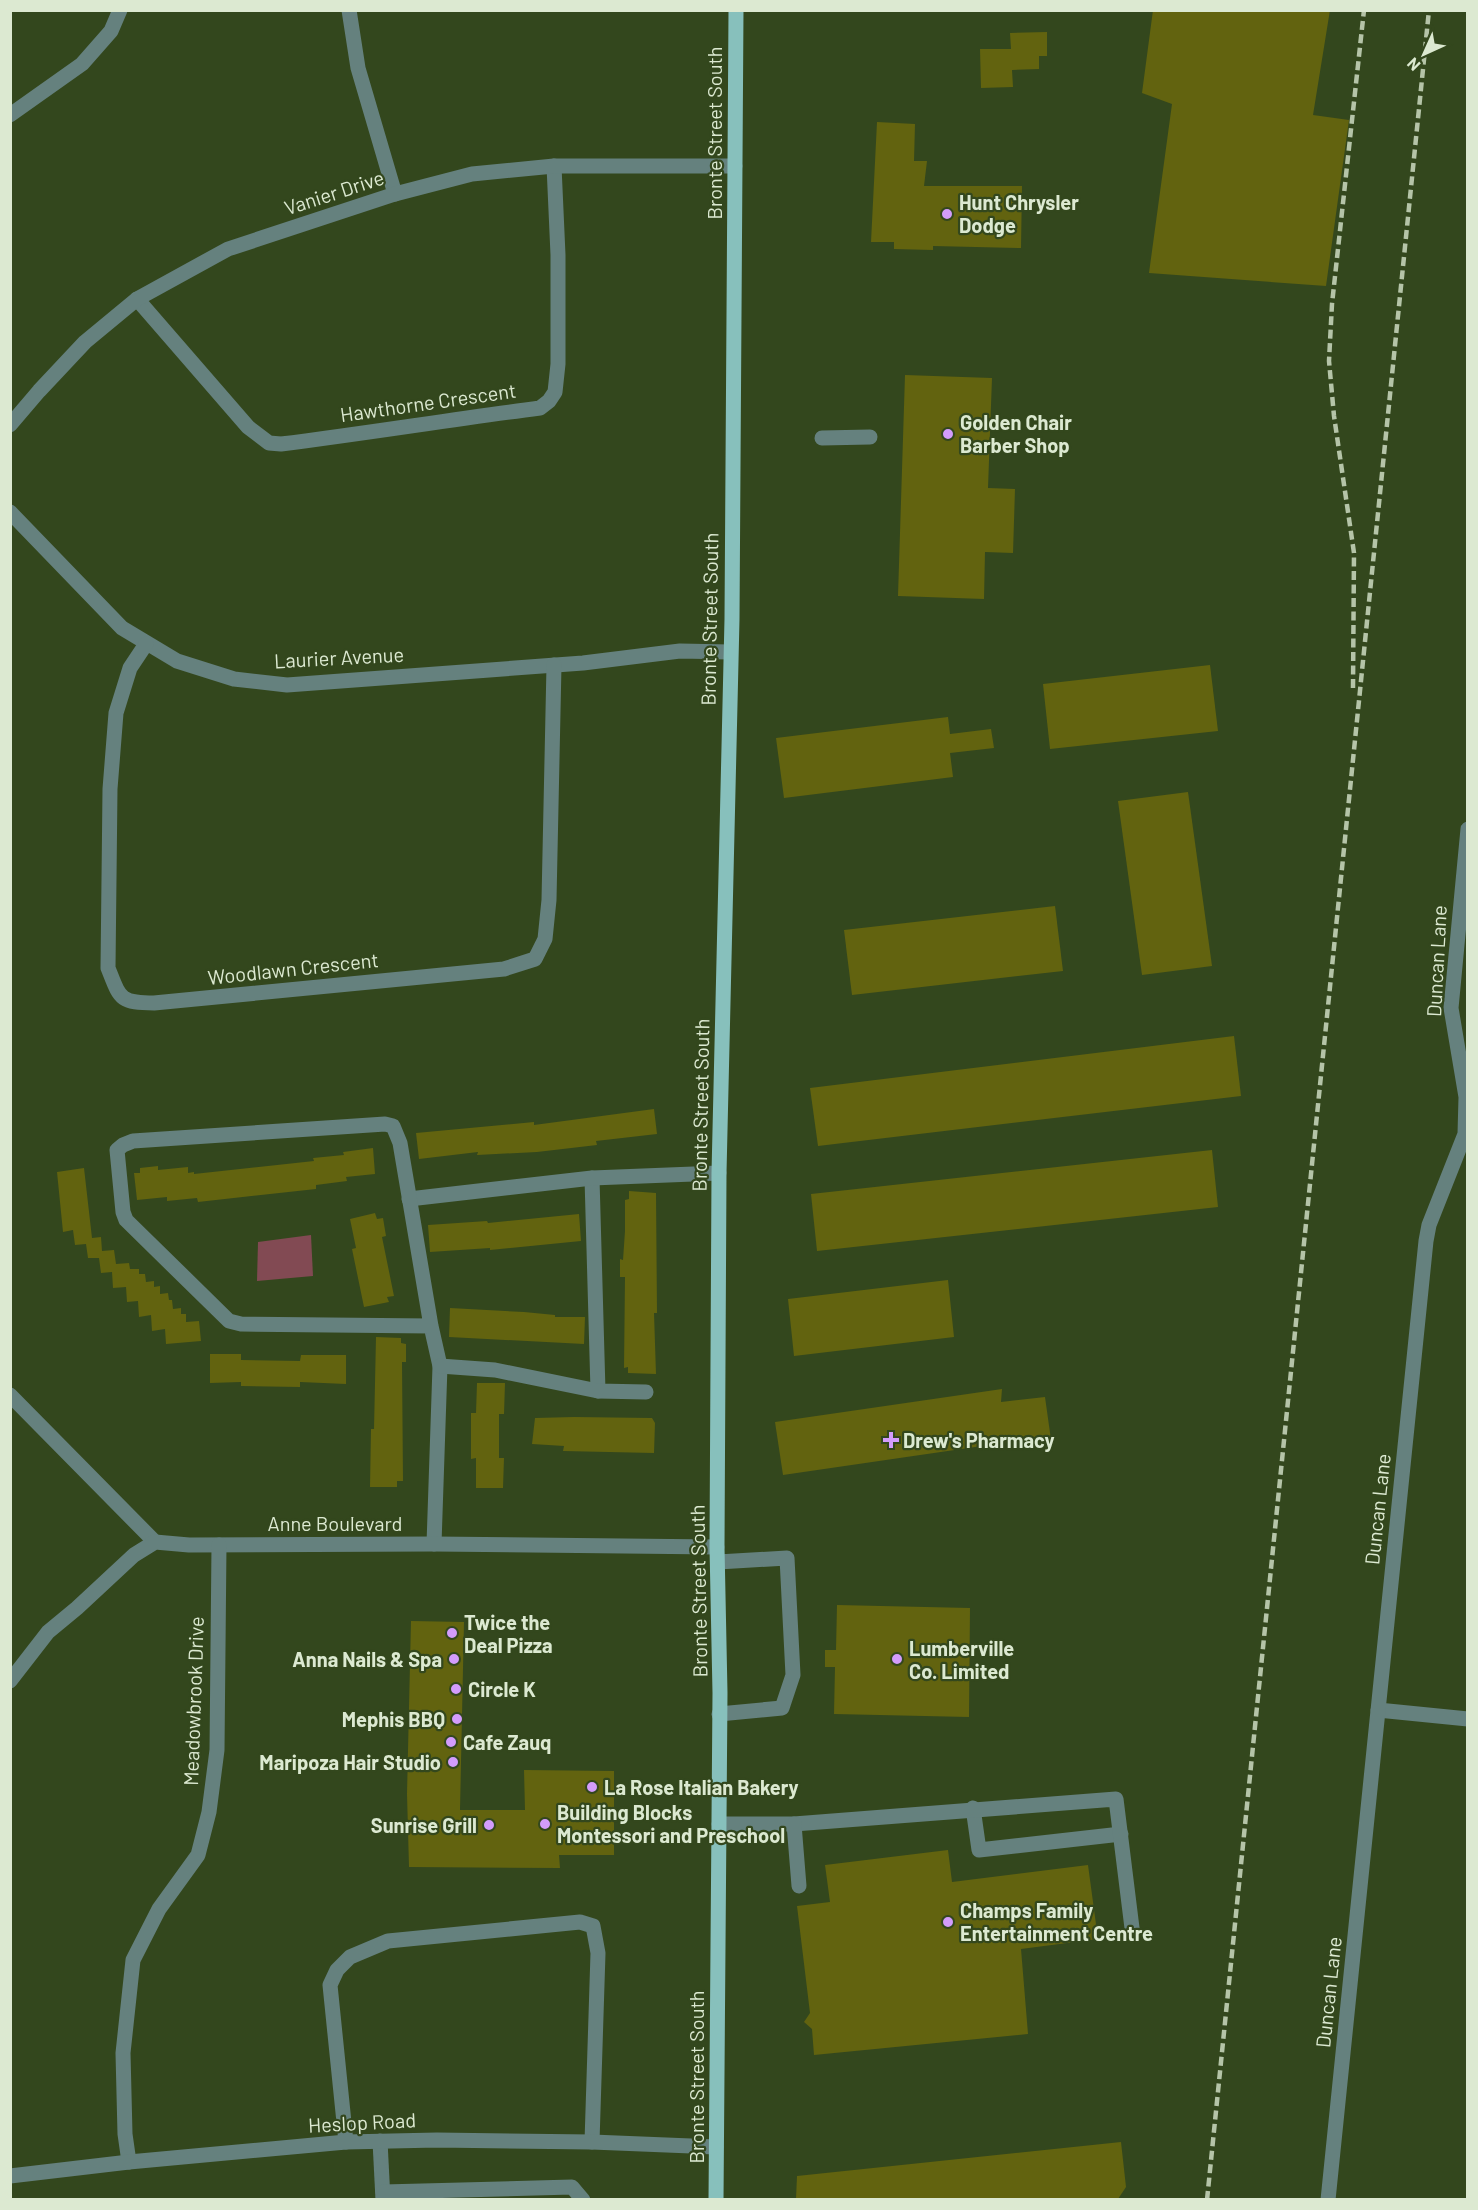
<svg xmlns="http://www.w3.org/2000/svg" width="1478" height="2210" viewBox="0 0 1478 2210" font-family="Barlow,sans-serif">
<rect width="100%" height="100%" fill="#33471d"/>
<path fill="#824a53" d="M311,1235l2,41 -56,5 1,-39z"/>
<g fill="#62630f">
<path d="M1153,10h177l-17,105 36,5 -23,166 -177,-13 23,-169 -30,-11z"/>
<path d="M1047,32v24h-8v13l-27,1 1,17 -32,1 -1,-39h31l-1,-16z"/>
<path d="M877,122l38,2 -1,37h13l-3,25h98l-1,62 -88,-2v4l-39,-1v-7h-23z"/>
<path d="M905,375l87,3 -4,110 27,1 -2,64 -28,-1 -1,47 -86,-3z"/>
<path d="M1210,665l8,66 -168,18 -7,-65z"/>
<path d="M948,717l2,17 41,-5 3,19 -44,5 3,24 -169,21 -8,-60z"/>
<path d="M1188,792l24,174 -70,9 -24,-174z"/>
<path d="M1055,906l8,65 -211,24 -8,-65z"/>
<path d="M1234,1036l7,60 -423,50 -8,-58z"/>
<path d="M654,1109l3,25 -61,7 1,4 -60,7 -60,3 1,-3 -59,7 -3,-26 118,-11v3z"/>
<path d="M373,1148l2,26 -29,3 1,4 -31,4v4l-118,13 -1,-4 -30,3v-4l-30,3 -3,-27h6v-5l18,-2v4l30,-3v6l6,-1v2l120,-13 -1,-3 31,-3 -1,-3z"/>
<path d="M1212,1150l6,57 -401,44 -6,-57z"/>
<path d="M84,1168l8,70 9,-1 1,14 12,-1 2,14 13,-1 1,6h9v5h6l1,8 8,-1v6l6,-1v8l8,-1 1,7h3l1,9 8,-1v6h5v8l13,-1 2,20 -35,3 -1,-15 -13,2 -1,-16 -12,2 -1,-16 -11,1 -1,-15 -13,1 -1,-16 -11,1 -2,-15h-11l-2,-14 -11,1 -2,-15 -10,2 -6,-60z"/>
<path d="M629,1191l27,2 1,120h-3l2,61 -28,-1v-6l-4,1 1,-91h-5v-18l3,1 2,-29v-31l4,-1z"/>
<path d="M375,1213l2,6 6,-1 3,18 -4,1 12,59 -7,1 2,5 -25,5 -12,-58 4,-1 -6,-29z"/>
<path d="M579,1214l2,27 -91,9v-2l-60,4 -2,-27 59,-4 1,2z"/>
<path d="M948,1280l6,57 -160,19 -6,-57z"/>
<path d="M450,1308l74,4 31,3v2h30l-1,27 -135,-7z"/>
<path d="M376,1337l25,1v5l5,1v18h-4l1,119h-6v6h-27l1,-58h3z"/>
<path d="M210,1354h31v6l59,1 1,-6h45v29l-46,-2v5l-59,-1v-4l-31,1z"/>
<path d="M477,1383h28l-1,31h-5v44h5l-1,30h-27v-30l-5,1v-46h5z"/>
<path d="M1002,1389l-1,13 44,-5 7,50 -20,2 -2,-10 -247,36 -8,-53z"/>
<path d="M574,1417l78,1 3,5 -1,30 -91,-2 1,-5 -32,-2 3,-26z"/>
<path d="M837,1605l133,3 -1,109 -135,-3 1,-47h-10v-17h11z"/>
<path d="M411,1621l53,1 -4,188h65l-1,-40 90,1v84h-55l1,13 -151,-1 -2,-73z"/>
<path d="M948,1850l4,32 136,-17 10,74 -77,10 7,85 -214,21 -2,-26 -8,-7 6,-9 -13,-107 33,-4 -5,-37z"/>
<path d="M1121,2142l5,45 -8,12h-322l1,-23z"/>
</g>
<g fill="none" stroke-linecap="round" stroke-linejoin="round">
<g stroke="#65817e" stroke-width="15">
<path d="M349,10l9,58 37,126"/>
<path d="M10,115l72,-51 29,-33 9,-21"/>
<path d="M137,299l111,128 21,16 12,1c87,-11 173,-25 259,-36l9,-7 6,-9 3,-28v-109l-4,-89"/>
<path d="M10,425l29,-34 46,-49 52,-43 91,-50 167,-55 77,-20 82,-8h181"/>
<path d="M822,438l48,-1"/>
<path d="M10,512l112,116 55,33 57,18 53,6 296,-22 97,-12 50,1"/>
<path d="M146,644l-16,24 -14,45 -6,76 -2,179c12,30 11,35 46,35l350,-34 31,-10 10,-20 4,-39 5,-235"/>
<path d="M592,1178l6,213"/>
<path d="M409,1199l183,-21 127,-5"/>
<path d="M431,1326l-190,-2 -12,-3 -103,-101 -3,-8 -6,-62 6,-5 10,-4 252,-17 8,2 7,17 31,183 9,40 -6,178"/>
<path d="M440,1366l55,4 103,21 48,1"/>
<path d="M10,1395l145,147"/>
<path d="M718,1562l69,-4 6,117 -11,33 -63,6"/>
<path d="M10,1681l38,-49 29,-24 57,-53 21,-13 34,3 245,-1 283,3"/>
<path d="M1378,1710l90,9"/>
<path d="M973,1808l6,42 142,-16"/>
<path d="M719,1824h75l322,-25 16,129"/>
<path d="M794,1824l5,62"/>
<path d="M380,2141l3,59"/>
<path d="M346,2142l-16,-157 7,-15 13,-13 38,-16 192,-19 13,4 5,27 -6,189"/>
<path d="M129,2162l-4,-28 -2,-81 10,-93 26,-51 39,-54 11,-43 8,-62 2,-205"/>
<path d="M10,2176l119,-14 217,-20 91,-2 155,2 124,5"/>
<path d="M383,2192l189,-5 11,13"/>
<path d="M1328,2200l98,-959 3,-16 36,-91 1,-37 -15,-89 17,-179"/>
</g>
<path stroke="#87c0bc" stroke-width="15" d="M716,2200l4,-507 -3,-146 2,-374 13,-554 4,-609"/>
<g stroke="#b5c4a8" stroke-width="4.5" stroke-dasharray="9 4.5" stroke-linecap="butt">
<path d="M1353,688l1,-135 -20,-137 -5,-55 3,-57 32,-294"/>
<path d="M1207,2200l222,-2190"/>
</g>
</g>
<g fill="#d39cfc" stroke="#33471d" stroke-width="2">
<circle cx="947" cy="214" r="6"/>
<circle cx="948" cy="434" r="6"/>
<path d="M888 1431h6v6h6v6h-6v6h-6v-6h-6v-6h6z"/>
<circle cx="452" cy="1633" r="6"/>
<circle cx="454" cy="1659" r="6"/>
<circle cx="897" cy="1659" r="6"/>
<circle cx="456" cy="1689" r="6"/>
<circle cx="457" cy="1719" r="6"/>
<circle cx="451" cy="1742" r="6"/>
<circle cx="453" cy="1762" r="6"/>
<circle cx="592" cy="1787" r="6"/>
<circle cx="545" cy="1824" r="6"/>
<circle cx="489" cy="1825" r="6"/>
<circle cx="948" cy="1922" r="6"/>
</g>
<g text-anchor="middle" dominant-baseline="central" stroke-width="4.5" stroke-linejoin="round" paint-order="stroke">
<g font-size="20" fill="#dce9d1" stroke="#33471d">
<text transform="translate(714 133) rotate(-90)">Bronte Street South</text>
<text transform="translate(334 192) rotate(-18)">Vanier Drive</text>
<text transform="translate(428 402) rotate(-8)">Hawthorne Crescent</text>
<text transform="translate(709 619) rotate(-89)">Bronte Street South</text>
<text transform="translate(339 657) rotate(-3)">Laurier Avenue</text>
<text transform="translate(1436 961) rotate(-87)">Duncan Lane</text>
<text transform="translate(293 968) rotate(-6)">Woodlawn Crescent</text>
<text transform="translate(700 1105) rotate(-89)">Bronte Street South</text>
<text transform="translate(1377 1509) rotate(-84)">Duncan Lane</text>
<text x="335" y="1523">Anne Boulevard</text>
<text transform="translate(698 1591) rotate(-91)">Bronte Street South</text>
<text transform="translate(193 1701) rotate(-88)">Meadowbrook Drive</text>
<text transform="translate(1328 1992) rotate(-84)">Duncan Lane</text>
<text transform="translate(696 2077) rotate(-90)">Bronte Street South</text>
<text transform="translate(362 2122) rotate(-3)">Heslop Road</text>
</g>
<g font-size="20" font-weight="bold" fill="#dce9d1" stroke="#33471d" text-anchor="start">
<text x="959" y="202">Hunt Chrysler<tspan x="959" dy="23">Dodge</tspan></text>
<text x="960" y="422">Golden Chair<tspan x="960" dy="23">Barber Shop</tspan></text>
<text x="903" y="1440">Drew's Pharmacy</text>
<text x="464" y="1622">Twice the<tspan x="464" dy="23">Deal Pizza</tspan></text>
<text x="909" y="1648">Lumberville<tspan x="909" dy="23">Co. Limited</tspan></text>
<text x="442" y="1659" text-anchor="end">Anna Nails &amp; Spa</text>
<text x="468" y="1689">Circle K</text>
<text x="445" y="1719" text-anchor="end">Mephis BBQ</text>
<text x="463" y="1742">Cafe Zauq</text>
<text x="441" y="1762" text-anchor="end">Maripoza Hair Studio</text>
<text x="604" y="1787">La Rose Italian Bakery</text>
<text x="557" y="1812">Building Blocks<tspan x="557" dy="23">Montessori and Preschool</tspan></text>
<text x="477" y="1825" text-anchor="end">Sunrise Grill</text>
<text x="960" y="1910">Champs Family<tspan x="960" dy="23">Entertainment Centre</tspan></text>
</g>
</g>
<rect width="1478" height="2210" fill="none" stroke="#dce9d1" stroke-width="24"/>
<g transform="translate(1424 54) rotate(225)" stroke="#33471d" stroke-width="4.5" paint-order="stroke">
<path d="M0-4.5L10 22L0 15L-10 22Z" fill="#dce9d1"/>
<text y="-9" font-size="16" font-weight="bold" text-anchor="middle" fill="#dce9d1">N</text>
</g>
</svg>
